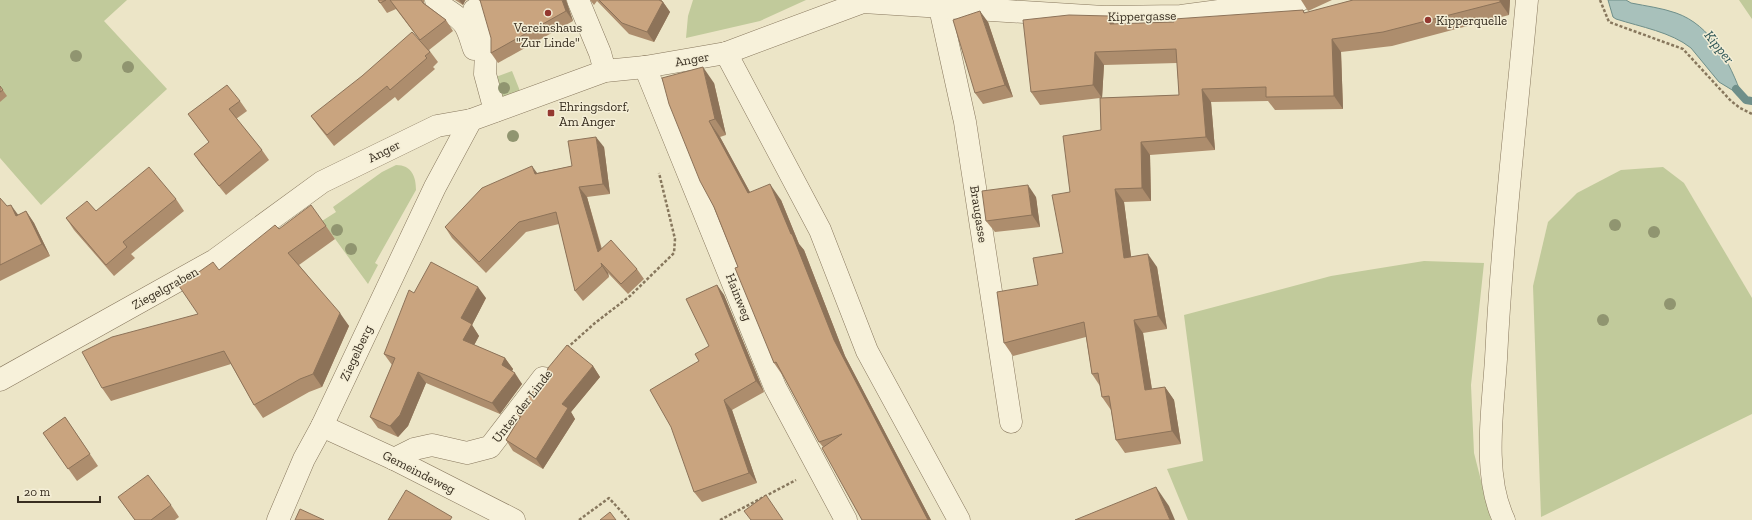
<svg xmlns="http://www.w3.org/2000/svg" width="1752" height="520" viewBox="0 0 1752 520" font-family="'Zilla Slab',serif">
<rect width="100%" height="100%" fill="#ece5c7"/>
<g fill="#c1ca9b">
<path d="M0,0h127l-23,21 63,68 -126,116 -41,-47z"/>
<path d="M693,0h113l-46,21 -74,17 2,-22z"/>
<path d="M1739,0h13v20v-1z"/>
<path d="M512,71l8,20 -20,7 -7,-20z"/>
<path d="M396,165c16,0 20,12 20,25l-41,73 3,2 -10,19 -46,-63 14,-9 -3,-5 49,-35z"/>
<path d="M1663,167l21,16 68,115v116l-211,103 -8,-231 15,-64 29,-29 44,-23z"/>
<path d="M1424,261l60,2 -13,122 3,68 17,67h-303l-21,-51 36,-8 -19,-146 147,-39z"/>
</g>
<path fill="#a8c1bb" stroke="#6f8f8a" d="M1608,0h18l5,3c15,3 31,5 45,10 35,12 54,50 66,83l-23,-14 -28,-34c-20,-16 -50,-21 -75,-29l-3,-2z"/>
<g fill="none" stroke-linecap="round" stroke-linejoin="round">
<path stroke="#6f8f8a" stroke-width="8" d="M1736,89l10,11 6,1"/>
<g stroke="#87775d" stroke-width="23">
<g id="minor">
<path d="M578,0l22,53 5,18"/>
<path d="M436,1c8,9 21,13 28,23 5,7 7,17 10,25"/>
<path d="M940,8l25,114 46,300"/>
<path d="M474,10l12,42 -1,22 10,37"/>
<path d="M726,53l94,177 47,121 92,169"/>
<path d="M645,67l130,320 71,133"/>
<path d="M0,380l215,-120 107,-78 115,-56 34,-6 134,-49 40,-4 81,-14 137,-51 241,15 77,-1 119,-16"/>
<path d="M322,426l72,33 120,61"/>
<path d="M394,459l20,-10 18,-4 35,8 23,-6 53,-69"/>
<path d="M278,520l26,-61 18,-33 113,-239 36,-67"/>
<path d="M1504,520c-22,-45 -11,-112 -8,-161 6,-120 20,-239 31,-359"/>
</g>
</g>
<g stroke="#87775d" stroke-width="2.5" stroke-dasharray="3 2" stroke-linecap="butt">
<path d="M1600,0l9,22 74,27 48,52 9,7 12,6"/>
<path d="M567,348l28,-25 35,-27 44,-43 1,-14 -16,-66"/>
<path d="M579,520l30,-22 20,22"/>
<path d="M720,520l76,-40"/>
</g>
<use href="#minor" stroke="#f7f1da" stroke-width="22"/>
</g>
<g fill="#909570">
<circle cx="76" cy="56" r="6"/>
<circle cx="128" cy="67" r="6"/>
<circle cx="504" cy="88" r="6"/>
<circle cx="513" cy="136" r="6"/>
<circle cx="1615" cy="225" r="6"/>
<circle cx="337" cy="230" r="6"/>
<circle cx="1654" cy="232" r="6"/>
<circle cx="351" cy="249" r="6"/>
<circle cx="1670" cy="304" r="6"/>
<circle cx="1603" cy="320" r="6"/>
</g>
<g fill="#ad8d6d" fill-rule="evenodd">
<path d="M378,0h46v3l22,17 7,11 -24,19 9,12 -5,5 2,2 -37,32 -3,-4 -61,49 -15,-19 -8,-11 111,-73 -26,-34 -9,4z"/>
<path d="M455,0h12l-2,1 -2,4z"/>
<path d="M566,0l7,21 -75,42 -7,-10v-15z"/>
<path d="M590,0h72v1l1,1 7,10 -16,30 -25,-8 -32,-33 -3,4z"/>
<path d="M1301,0h31l-24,11z"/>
<path d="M1353,0h157l-1,15 -117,31 -51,6 2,57 -68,1 -7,-9 -57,1 4,48 -65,5 1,46 -27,1 7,55 26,10 10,62 -24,4 9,56 13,-2 9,13 7,44 -56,9 -9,-13 -5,-30 -9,-13 -2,-11 -8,-12 -6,-37 -73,19 -9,-13 34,-58 25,-32 7,-61 31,-62 -1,-32 -60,7 -9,-13 84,-68 59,-2 129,-12 2,3zM1177,63l2,32 -77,3 2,-33z"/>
<path d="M988,22l25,75 -30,7 -8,-11z"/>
<path d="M662,78l52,5 12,52 -6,2 30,55 31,8 18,44 5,6 41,106 86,164h-69l-39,-73 -4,-5 -34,-63 -11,-16 -36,-96z"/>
<path d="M0,86l7,10 -7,6z"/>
<path d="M240,101l7,10 -11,8 26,31 7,10 -43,35 -25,-31 -7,-10 15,-12 -21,-28z"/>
<path d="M604,147l6,47 -23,3 15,52 35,20 7,10 -16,15 -20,-21 1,4 -26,24 -8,-10 -16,-67 -33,8 -40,41 -34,-35 -7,-11 92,-54 35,-7z"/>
<path d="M1036,197l4,30 -45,5 -9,-11z"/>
<path d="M0,198l7,8 11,9 8,-4 8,12 16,33 -50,25z"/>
<path d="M176,199l8,12 -53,43 4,4 -21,18 -40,-46 -8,-12 30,-7z"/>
<path d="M326,226l9,13 -36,26 50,61 -27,61 -13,5 -46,26 -9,-13 -23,-41 -120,37 -9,-13 96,-74 21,-44 60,-41z"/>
<path d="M717,285l7,10 40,97 -32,18 25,73 -55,19 -8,-10 5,-131 10,-15z"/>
<path d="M414,293l72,5 -14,27 7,11 -5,9 31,13 8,11 -1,2 10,13 -22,30 -74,-31 -18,43 -10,11 -20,-9 -8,-11 22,-52 -8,-11z"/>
<path d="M593,366l7,11 -29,35 4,7 -32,50 -30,-18 -7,-11 14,-22 -4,-5z"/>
<path d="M65,417l33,49 -21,15 -34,-48z"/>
<path d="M118,497l53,8 8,12 -4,3h-40z"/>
</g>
<g fill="#8d7359">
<path d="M459,0h6v1l-2,4z"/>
<path d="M562,0h4l7,21 -7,-10z"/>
<path d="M1500,0h10l-1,15 -9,-13z"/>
<path d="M663,2l7,10 -16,30 -7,-10z"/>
<path d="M980,11l8,11 25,75 -8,-12z"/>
<path d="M1109,16l9,13 -8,-5z"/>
<path d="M1332,39l9,13 2,57 -9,-13z"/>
<path d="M1095,52l9,13 -2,33 -9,-13z"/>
<path d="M703,67l11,16 12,52 -11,-16z"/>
<path d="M1202,89l9,13 4,48 -9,-13z"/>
<path d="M709,121l11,16 39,72 -11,-16z"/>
<path d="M596,137l8,10 6,47 -7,-10z"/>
<path d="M1141,142l9,13 1,46 -9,-13z"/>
<path d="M532,166l8,11 -5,-3z"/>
<path d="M770,184l11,16 18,44 5,6 41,106 86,164h-3l-94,-180z"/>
<path d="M1028,185l8,12 4,30 -8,-12z"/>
<path d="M579,187l8,10 18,66 -7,-11z"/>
<path d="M1115,189l9,13 9,69 -9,-13z"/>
<path d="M11,205l8,11h-3z"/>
<path d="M26,211l8,12 16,33 -8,-12z"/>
<path d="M1148,254l9,13 10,62 -9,-13z"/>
<path d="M601,263l7,10 1,4 -7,-11z"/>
<path d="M717,285l7,10 40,97 -8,-11z"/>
<path d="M478,287l8,11 -14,27 7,11 -8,15 -8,-11 -2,-22z"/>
<path d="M340,313l9,13 -27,61 -9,-13z"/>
<path d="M1134,320l9,13 11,70 -9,-13z"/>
<path d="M505,358l8,11 -3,7 -8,-11z"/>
<path d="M593,366l7,11 -29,35 4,7 -32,50 -7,-10 26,-55z"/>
<path d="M418,372l8,11 -18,43 -10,11 -8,-11z"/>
<path d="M515,373l7,11 -22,30 -8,-11z"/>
<path d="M1165,387l9,13 7,44 -9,-13z"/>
<path d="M724,400l8,10 25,73 -8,-10z"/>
<path d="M1156,487l13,19 6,14h-5z"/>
</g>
<g fill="#c9a47f" stroke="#8d7359">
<path d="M378,0h8l-6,3z"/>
<path d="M390,0h31l2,3 23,17 -26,20z"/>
<path d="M480,0h82l4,11 -75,42v-15z"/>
<path d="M599,0h60l4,2 -16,30 -25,-9z"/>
<path d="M1353,0h147v2l-117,30 -51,7 2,57 -68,1v-10l-64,2 4,48 -65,5 1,46 -27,1 9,69 24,-4 10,62 -24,4 11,70 20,-3 7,44 -56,9 -7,-44 -7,1 -4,-24 -6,1 -8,-52 -80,21 -7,-51 41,-7 -5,-27 30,-5 -11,-58 18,-3 -7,-56 38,-6 -1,-32 79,-3 -3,-46 -81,3 -2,33 -62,7 -8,-72 46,-5 40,1 1,8 64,-2v-3l129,-9 1,3z"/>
<path d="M980,11l25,74 -30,8 -22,-73z"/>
<path d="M412,32l18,20 -5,4 2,2 -37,32 -3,-4 -60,49 -16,-19 51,-40z"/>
<path d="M703,67l12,52 -6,2 39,72 22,-9 21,50h1l42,106 94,180h-66l-40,-72 20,-14 -23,8 -43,-80 -2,1 -39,-95 3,-1 -24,-60 -14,-26 -31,-77 -7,-26z"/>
<path d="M227,85l13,16 -11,8 33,41 -43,36 -25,-32 15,-12 -21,-28z"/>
<path d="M0,86l3,4 -3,2z"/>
<path d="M596,137l7,47 -24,3 19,65 13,-12 26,29 -16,15 -20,-21 1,3 -27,25 -19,-79 -37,10 -40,40 -34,-35 37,-39 50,-22 3,8 37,-8 -4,-25z"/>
<path d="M149,167l27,32 -53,43 4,5 -21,18 -40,-47 21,-17 9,10z"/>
<path d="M1028,185l4,30 -46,6 -4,-30z"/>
<path d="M0,198l7,8 4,-1 5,11 10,-5 16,33 -42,21z"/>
<path d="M311,205l15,21 -38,27 52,60 -27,61 -13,5 -46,26 -30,-54 -122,37 -20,-36 30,-15 86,-23 -19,-28 34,-24 6,8 56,-45 4,4z"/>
<path d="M431,262l47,25 -17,31 11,6 -9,16 42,18 -3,7 13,8 -23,30 -74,-31 -18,43 -10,11 -20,-9 25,-59 -11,-4 25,-64 5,3z"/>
<path d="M717,285l39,96 -32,19 25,73 -55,19 -23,-65 -21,-37 49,-29 -4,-7 14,-8 -23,-47z"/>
<path d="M567,345l26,21 -31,38 6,4 -32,51 -30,-19 15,-24 -5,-3 30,-38 2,-7z"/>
<path d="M65,417l25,37 -22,15 -25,-36z"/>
<path d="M148,475l23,30 -20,15h-16l-17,-23z"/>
<path d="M1156,487l14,33h-95z"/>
<path d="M406,490l46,27 -2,3h-62z"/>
<path d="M766,495l17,25h-32l-7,-9z"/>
<path d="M300,509l24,11h-29z"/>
<path d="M610,512l6,8h-16z"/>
</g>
<g fill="#943830" stroke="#f4eed6" stroke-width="1.5">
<circle cx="548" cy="13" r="4"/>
<circle cx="1428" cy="20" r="4"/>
<rect x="547" y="109" width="8" height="8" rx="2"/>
</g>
<g text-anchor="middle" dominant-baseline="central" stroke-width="3" stroke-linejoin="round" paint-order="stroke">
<g font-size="13" fill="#382e20" stroke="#f4eed6">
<text transform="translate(1142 16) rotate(-1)">Kippergasse</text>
<text transform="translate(692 59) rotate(-10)">Anger</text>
<text transform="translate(384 151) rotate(-27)">Anger</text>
<text transform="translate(979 214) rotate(81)">Braugasse</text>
<text transform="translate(165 288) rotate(-29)">Ziegelgraben</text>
<text transform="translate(739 297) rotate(68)">Hainweg</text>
<text transform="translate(356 353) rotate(-65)">Ziegelberg</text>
<text transform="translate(522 406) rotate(-52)">Unter der Linde</text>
<text transform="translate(419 472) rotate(27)">Gemeindeweg</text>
</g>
<g font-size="13" fill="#382e20" stroke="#f4eed6" text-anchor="start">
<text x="1436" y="20">Kipperquelle</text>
<text x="548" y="27" text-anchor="middle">Vereinshaus<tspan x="548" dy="15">"Zur Linde"</tspan></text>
<text x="559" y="106">Ehringsdorf,<tspan x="559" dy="15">Am Anger</tspan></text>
</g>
<g font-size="14" font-style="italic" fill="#305757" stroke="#f4eed6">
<text transform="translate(1719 47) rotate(51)">Kipper</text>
</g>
</g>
<path d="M18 496v6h82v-6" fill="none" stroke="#382e20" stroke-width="2"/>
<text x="24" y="496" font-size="12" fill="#382e20" stroke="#f4eed6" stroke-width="3" paint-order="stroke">20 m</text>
</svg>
